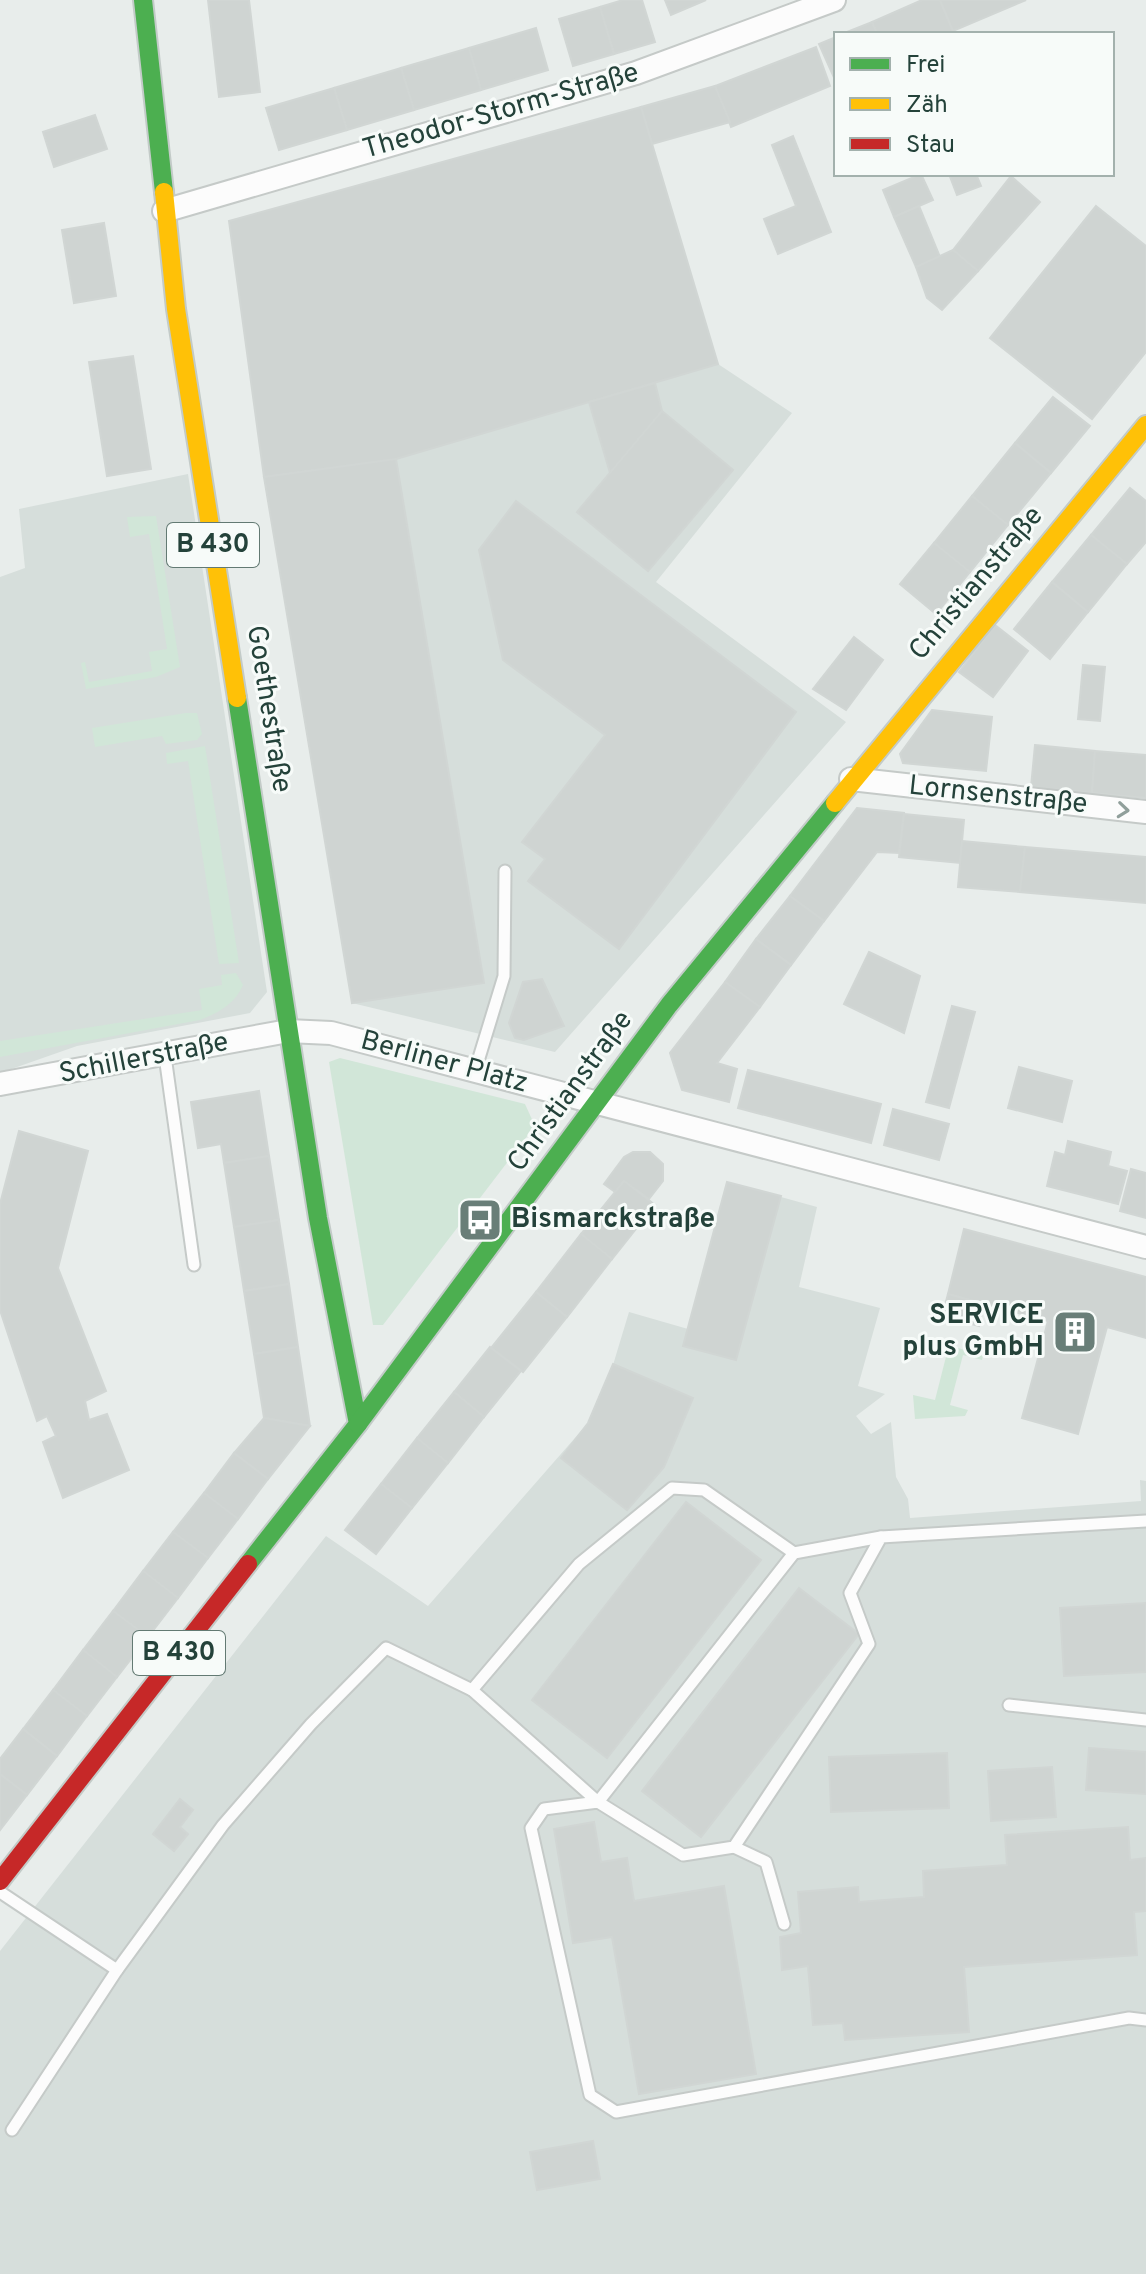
<svg xmlns="http://www.w3.org/2000/svg" width="1146" height="2274" viewBox="0 0 1146 2274" font-family="Overpass,sans-serif">
<rect width="100%" height="100%" fill="#e8edeb"/>
<g fill="#d6dedb">
<path d="M641,107l77,257 74,49 -136,169 190,140 -291,330 -203,-49 -88,-526 -35,-256z"/>
<path d="M188,474l79,518 -17,21 -173,33 -77,27v-496l25,-9 -6,-59z"/>
<path d="M727,1182l90,25 -18,80 81,21 -22,78 27,8 -29,22 15,18 20,-12 5,55 12,22 2,19 231,-17 -1,-21 6,1v793h-1146v-323l326,-415 102,70 160,-183 25,-58 16,-53 59,17z"/>
</g>
<g fill="#d1e6d8">
<path d="M156,516l24,151 -24,10 -70,12 -5,-26 4,-1 4,20 63,-11 -3,-19 18,-3 -18,-115 -19,3 -3,-20z"/>
<path d="M186,713h11l5,21 -5,6 -31,4 -4,-8 -67,11 -3,-19z"/>
<path d="M205,746l34,217 -20,1 -31,-203 -21,3 -1,-11z"/>
<path d="M236,973l7,12c-8,19 -25,28 -43,35l-200,37v-16l202,-31 -3,-21 23,-4 -1,-10z"/>
<path d="M340,1058l185,46 10,22 -152,199h-10l-44,-263z"/>
<path d="M949,1345l34,11 -1,4 -19,-5 -13,50 18,5 -3,6 -50,3 -2,-24 22,5z"/>
</g>
<g fill="#cfd4d2" stroke="#d1d6d4" stroke-width="2">
<path d="M208,0h41l11,92 -41,5z"/>
<path d="M623,0h19l13,42 -41,12 -14,-47z"/>
<path d="M665,0h41l-35,15z"/>
<path d="M922,0h18l14,34h-77l-5,-12z"/>
<path d="M940,0h86l-73,31z"/>
<path d="M600,7l14,47 -41,12 -14,-47z"/>
<path d="M872,22l5,12h-35z"/>
<path d="M536,28l12,42 -67,20 -12,-42z"/>
<path d="M836,37v45l-17,-38z"/>
<path d="M816,47l14,39 -99,41 -16,-41z"/>
<path d="M469,48l12,42 -67,20 -13,-42z"/>
<path d="M401,68l13,42 -67,20 -13,-42z"/>
<path d="M715,86l15,36 -78,22 -11,-37z"/>
<path d="M334,88l13,42 -68,20 -13,-42z"/>
<path d="M641,107l77,257 -322,95 -132,18 -35,-256z"/>
<path d="M95,115l12,34 -53,18 -11,-35z"/>
<path d="M793,136l38,96 -53,22 -14,-35 32,-13 -24,-61z"/>
<path d="M921,174l12,26 -39,17 -11,-27z"/>
<path d="M949,174h27l5,12 -24,9z"/>
<path d="M1011,176l29,26 -62,69 -25,-21z"/>
<path d="M919,206l21,51 -24,10 -22,-50z"/>
<path d="M1096,206l50,40v106l-54,67 -102,-81z"/>
<path d="M104,223l12,73 -42,7 -12,-73z"/>
<path d="M953,250l25,21 -36,39 -15,-12 -11,-31z"/>
<path d="M133,356l18,113 -44,7 -18,-114z"/>
<path d="M655,383l7,28 -52,62 -21,-71z"/>
<path d="M1053,397l37,29 -39,47 -36,-30z"/>
<path d="M662,411l71,59 -85,101 -71,-59z"/>
<path d="M1015,443l36,30 -43,52 -36,-29z"/>
<path d="M396,459l88,524 -132,20 -88,-526z"/>
<path d="M1130,488l16,13v41l-19,22 -36,-29z"/>
<path d="M972,496l36,29 -38,47 -36,-29z"/>
<path d="M516,501l280,211 -177,237 -91,-68 17,-22 -23,-17 83,-107 -102,-75 -24,-110z"/>
<path d="M1091,535l36,29 -39,48 -36,-30z"/>
<path d="M934,543l36,29 -34,42 -36,-30z"/>
<path d="M1052,582l36,30 -38,47 -36,-30z"/>
<path d="M995,625l33,26 -35,46 -34,-25z"/>
<path d="M854,637l29,23 -37,50 -33,-21z"/>
<path d="M1083,665l22,2 -5,54 -22,-2z"/>
<path d="M932,710l60,7 -6,54 -83,-8 -3,-9z"/>
<path d="M1035,745l60,6 -3,42 -61,-6z"/>
<path d="M1095,751l51,4v43l-54,-5z"/>
<path d="M857,808l47,5 -5,40 -22,-1 -53,69 -34,-25z"/>
<path d="M904,814l60,6 -4,43 -61,-6z"/>
<path d="M962,841l63,6 -5,45 -62,-5z"/>
<path d="M1025,847l121,10v46l-126,-11z"/>
<path d="M790,896l34,25 -33,44 -35,-26z"/>
<path d="M756,939l35,26 -31,42 -35,-25z"/>
<path d="M869,952l51,24 -16,57 -60,-29z"/>
<path d="M542,979l22,47 -40,14 -9,-2 -6,-15 14,-41z"/>
<path d="M725,982l35,25 -43,56 20,6 -8,33 -47,-12 -12,-37z"/>
<path d="M952,1006l23,6 -26,96 -23,-6z"/>
<path d="M1019,1067l53,14 -10,41 -54,-14z"/>
<path d="M748,1070l133,34 -10,39 -133,-35z"/>
<path d="M259,1091l10,65 -45,7 -3,-19 -23,4 -7,-46z"/>
<path d="M893,1109l56,15 -10,36 -55,-15z"/>
<path d="M19,1131l69,20 -30,117 48,123 -21,10 4,19 18,-6 22,56 -66,28 -20,-56 13,-6 -9,-20 -10,5 -37,-111v-106z"/>
<path d="M1068,1141l43,11 -3,14 19,5 -9,33 -71,-18 8,-34 10,3z"/>
<path d="M633,1152h17l13,12v17l-14,18 -25,-18 -9,11 -11,-8 20,-27z"/>
<path d="M269,1156l10,64 -45,7 -10,-64z"/>
<path d="M1131,1169l15,4v45l-26,-7z"/>
<path d="M624,1181l31,24 -43,54 -31,-25z"/>
<path d="M727,1182l54,14 -45,164 -53,-14z"/>
<path d="M279,1220l10,64 -45,7 -10,-64z"/>
<path d="M964,1229l182,48v61l-39,-11 -29,107 -56,-16 26,-97 -100,-27z"/>
<path d="M581,1234l31,25 -45,58 -31,-25z"/>
<path d="M289,1284l9,63 -44,7 -10,-63z"/>
<path d="M536,1292l31,25 -44,55 -32,-24z"/>
<path d="M948,1294l36,10 -5,22 -37,-10z"/>
<path d="M298,1347l12,79 -46,-8 -10,-64z"/>
<path d="M490,1347l31,24 -37,46 -30,-25z"/>
<path d="M613,1364l80,34 -29,69 -37,43 -66,-52 27,-35z"/>
<path d="M454,1392l30,25 -36,46 -31,-25z"/>
<path d="M264,1418l46,8 -42,53 -34,-26z"/>
<path d="M417,1438l31,25 -36,45 -31,-24z"/>
<path d="M234,1453l34,26 -30,40 -34,-26z"/>
<path d="M381,1484l31,24 -36,46 -31,-24z"/>
<path d="M204,1493l34,26 -30,39 -35,-26z"/>
<path d="M686,1502l75,58 -154,198 -75,-58z"/>
<path d="M173,1532l35,26 -30,40 -35,-27z"/>
<path d="M143,1571l35,27 -30,39 -35,-26z"/>
<path d="M799,1588l60,46 -158,203 -59,-46z"/>
<path d="M1146,1603v69l-82,4 -4,-68z"/>
<path d="M113,1611l35,26 -31,40 -34,-27z"/>
<path d="M83,1650l34,27 -30,39 -34,-26z"/>
<path d="M53,1690l34,26 -30,40 -34,-27z"/>
<path d="M23,1729l34,27 -30,39 -27,-21v-15z"/>
<path d="M1089,1748l57,4v42l-60,-4z"/>
<path d="M947,1753l2,55 -118,4 -2,-55z"/>
<path d="M1052,1767l4,50 -65,4 -3,-50z"/>
<path d="M0,1774l27,21 -27,35z"/>
<path d="M180,1799l13,11 -13,17 8,7 -14,17 -21,-17z"/>
<path d="M594,1822l7,40 26,-4 7,43 90,-15 32,188 -117,20 -27,-157 -39,6 -19,-114z"/>
<path d="M1128,1827l2,33 16,-2v53l-12,1 3,43 -173,12 5,65 -124,8 -2,-17 -30,2 -5,-59 -26,4 -2,-33 21,-4 -3,-41 60,-5 1,15 65,-5 -1,-26 84,-6 -2,-30z"/>
<path d="M593,2141l7,38 -63,11 -7,-38z"/>
</g>
<g fill="none" stroke-linecap="round" stroke-linejoin="round">
<g stroke="#c5cac8" stroke-width="15">
<g id="lane">
<path d="M165,1056l29,209"/>
<path d="M475,1071l29,-95 1,-105"/>
<path d="M1146,1521l-265,16 -31,56 19,51 -135,203 -51,8 -85,-53 -54,7 -13,19 59,267 26,17 513,-94 17,2"/>
<path d="M472,1690l107,-126 93,-76 32,2 90,63"/>
<path d="M1009,1705l137,15"/>
<path d="M734,1847l32,15 18,62"/>
<path d="M0,1892l117,78 106,-145 88,-101 75,-76 86,42 126,112 196,-249 87,-16"/>
<path d="M12,2130l105,-160"/>
</g>
</g>
<g stroke="#c5cac8" stroke-width="26">
<g id="street">
<path d="M164,211l472,-138 198,-73"/>
<path d="M851,779l295,33"/>
<path d="M0,1084l288,-53 43,2 815,214"/>
</g>
</g>
<g stroke="#c3cbc8" stroke-width="22">
<g id="fast">
<path d="M143,0l21,192"/>
<path d="M237,698l81,520 40,206 -110,140"/>
<path d="M358,1424l311,-419 166,-202"/>
</g>
</g>
<g stroke="#c3cbc8" stroke-width="22">
<g id="slow">
<path d="M164,192l12,117 61,389"/>
<path d="M835,803l311,-378"/>
</g>
</g>
<g stroke="#c3cbc8" stroke-width="22">
<path id="jam" d="M0,1881l248,-317"/>
</g>
<use href="#lane" stroke="#fcfcfc" stroke-width="11"/>
<use href="#street" stroke="#fcfcfc" stroke-width="22"/>
<use href="#fast" stroke="#4caf50" stroke-width="18"/>
<use href="#slow" stroke="#ffc107" stroke-width="18"/>
<use href="#jam" stroke="#c62828" stroke-width="18"/>
</g>
<defs><path id="oneway-chevron" d="M-2-3.5L2.5 0L-2 3.5" fill="none" stroke-width="1.6" stroke-linecap="round" stroke-linejoin="round" transform="scale(2)"/></defs>
<use stroke="#909f9b" href="#oneway-chevron" transform="translate(1123 810) rotate(6)"/>
<defs>
<g id="bus-square" transform="scale(2.3)"><rect x="-9" y="-9" width="18" height="18" rx="4" fill="#697e78" stroke="#f7fbf9"/><path d="M-5-6H5V4H4V6H2V4H-2V6H-4V4H-5ZM-3.5-4V0h7V-4ZM-3.5 1.2v1.5H-2V1.2ZM2 1.2v1.5H3.5V1.2Z" fill="#fff"/></g>
<g id="building-square" transform="scale(2.3)"><rect x="-9" y="-9" width="18" height="18" rx="4" fill="#697e78" stroke="#f7fbf9"/><path d="M-4-6H4V6H1V3H-1V6H-4ZM-2.5-4.3h1.7v1.8h-1.7ZM.8-4.3h1.7v1.8H.8ZM-2.5-1h1.7V.8h-1.7ZM.8-1h1.7V.8H.8Z" fill="#fff"/></g>
</defs>
<g fill-rule="evenodd">
<use href="#bus-square" x="480" y="1220"/>
<use href="#building-square" x="1075" y="1332"/>
</g>
<g text-anchor="middle" dominant-baseline="central" stroke-width="6" stroke-linejoin="round" paint-order="stroke">
<g fill="#f7fbf9" stroke="#637a73" stroke-width="2">
<rect x="167" y="523" width="92" height="44" rx="6"/>
<rect x="133" y="1631" width="92" height="44" rx="6"/>
</g>
<g font-size="26" font-weight="bold" fill="#24423a">
<text x="213" y="545">B 430</text>
<text x="179" y="1653">B 430</text>
</g>
<g font-size="28" fill="#24423a" stroke="#f7fbf9">
<text transform="translate(501 112) rotate(-16)">Theodor-Storm-Straße</text>
<text transform="translate(977 584) rotate(-50)">Christianstraße</text>
<text transform="translate(268 709) rotate(81)">Goethestraße</text>
<text transform="translate(998 796) rotate(6)">Lornsenstraße</text>
<text transform="translate(144 1059) rotate(-11)">Schillerstraße</text>
<text transform="translate(444 1063) rotate(15)">Berliner Platz</text>
<text transform="translate(571 1092) rotate(-54)">Christianstraße</text>
</g>
<g font-size="28" font-weight="bold" fill="#24423a" stroke="#f7fbf9" text-anchor="start">
<text x="511" y="1220">Bismarckstraße</text>
<text x="1044" y="1316" text-anchor="end">SERVICE<tspan x="1044" dy="32">plus GmbH</tspan></text>
</g>
</g>
<rect x="834" y="32" width="280" height="144" fill="#f7fbf9" stroke="#a3b1ad" stroke-width="2"/>
<rect x="850" y="58" width="40" height="12" fill="#4caf50" stroke="#a3b1ad" stroke-width="2"/>
<text x="906" y="72" font-size="24" fill="#24423a">Frei</text>
<rect x="850" y="98" width="40" height="12" fill="#ffc107" stroke="#a3b1ad" stroke-width="2"/>
<text x="906" y="112" font-size="24" fill="#24423a">Zäh</text>
<rect x="850" y="138" width="40" height="12" fill="#c62828" stroke="#a3b1ad" stroke-width="2"/>
<text x="906" y="152" font-size="24" fill="#24423a">Stau</text>
</svg>
